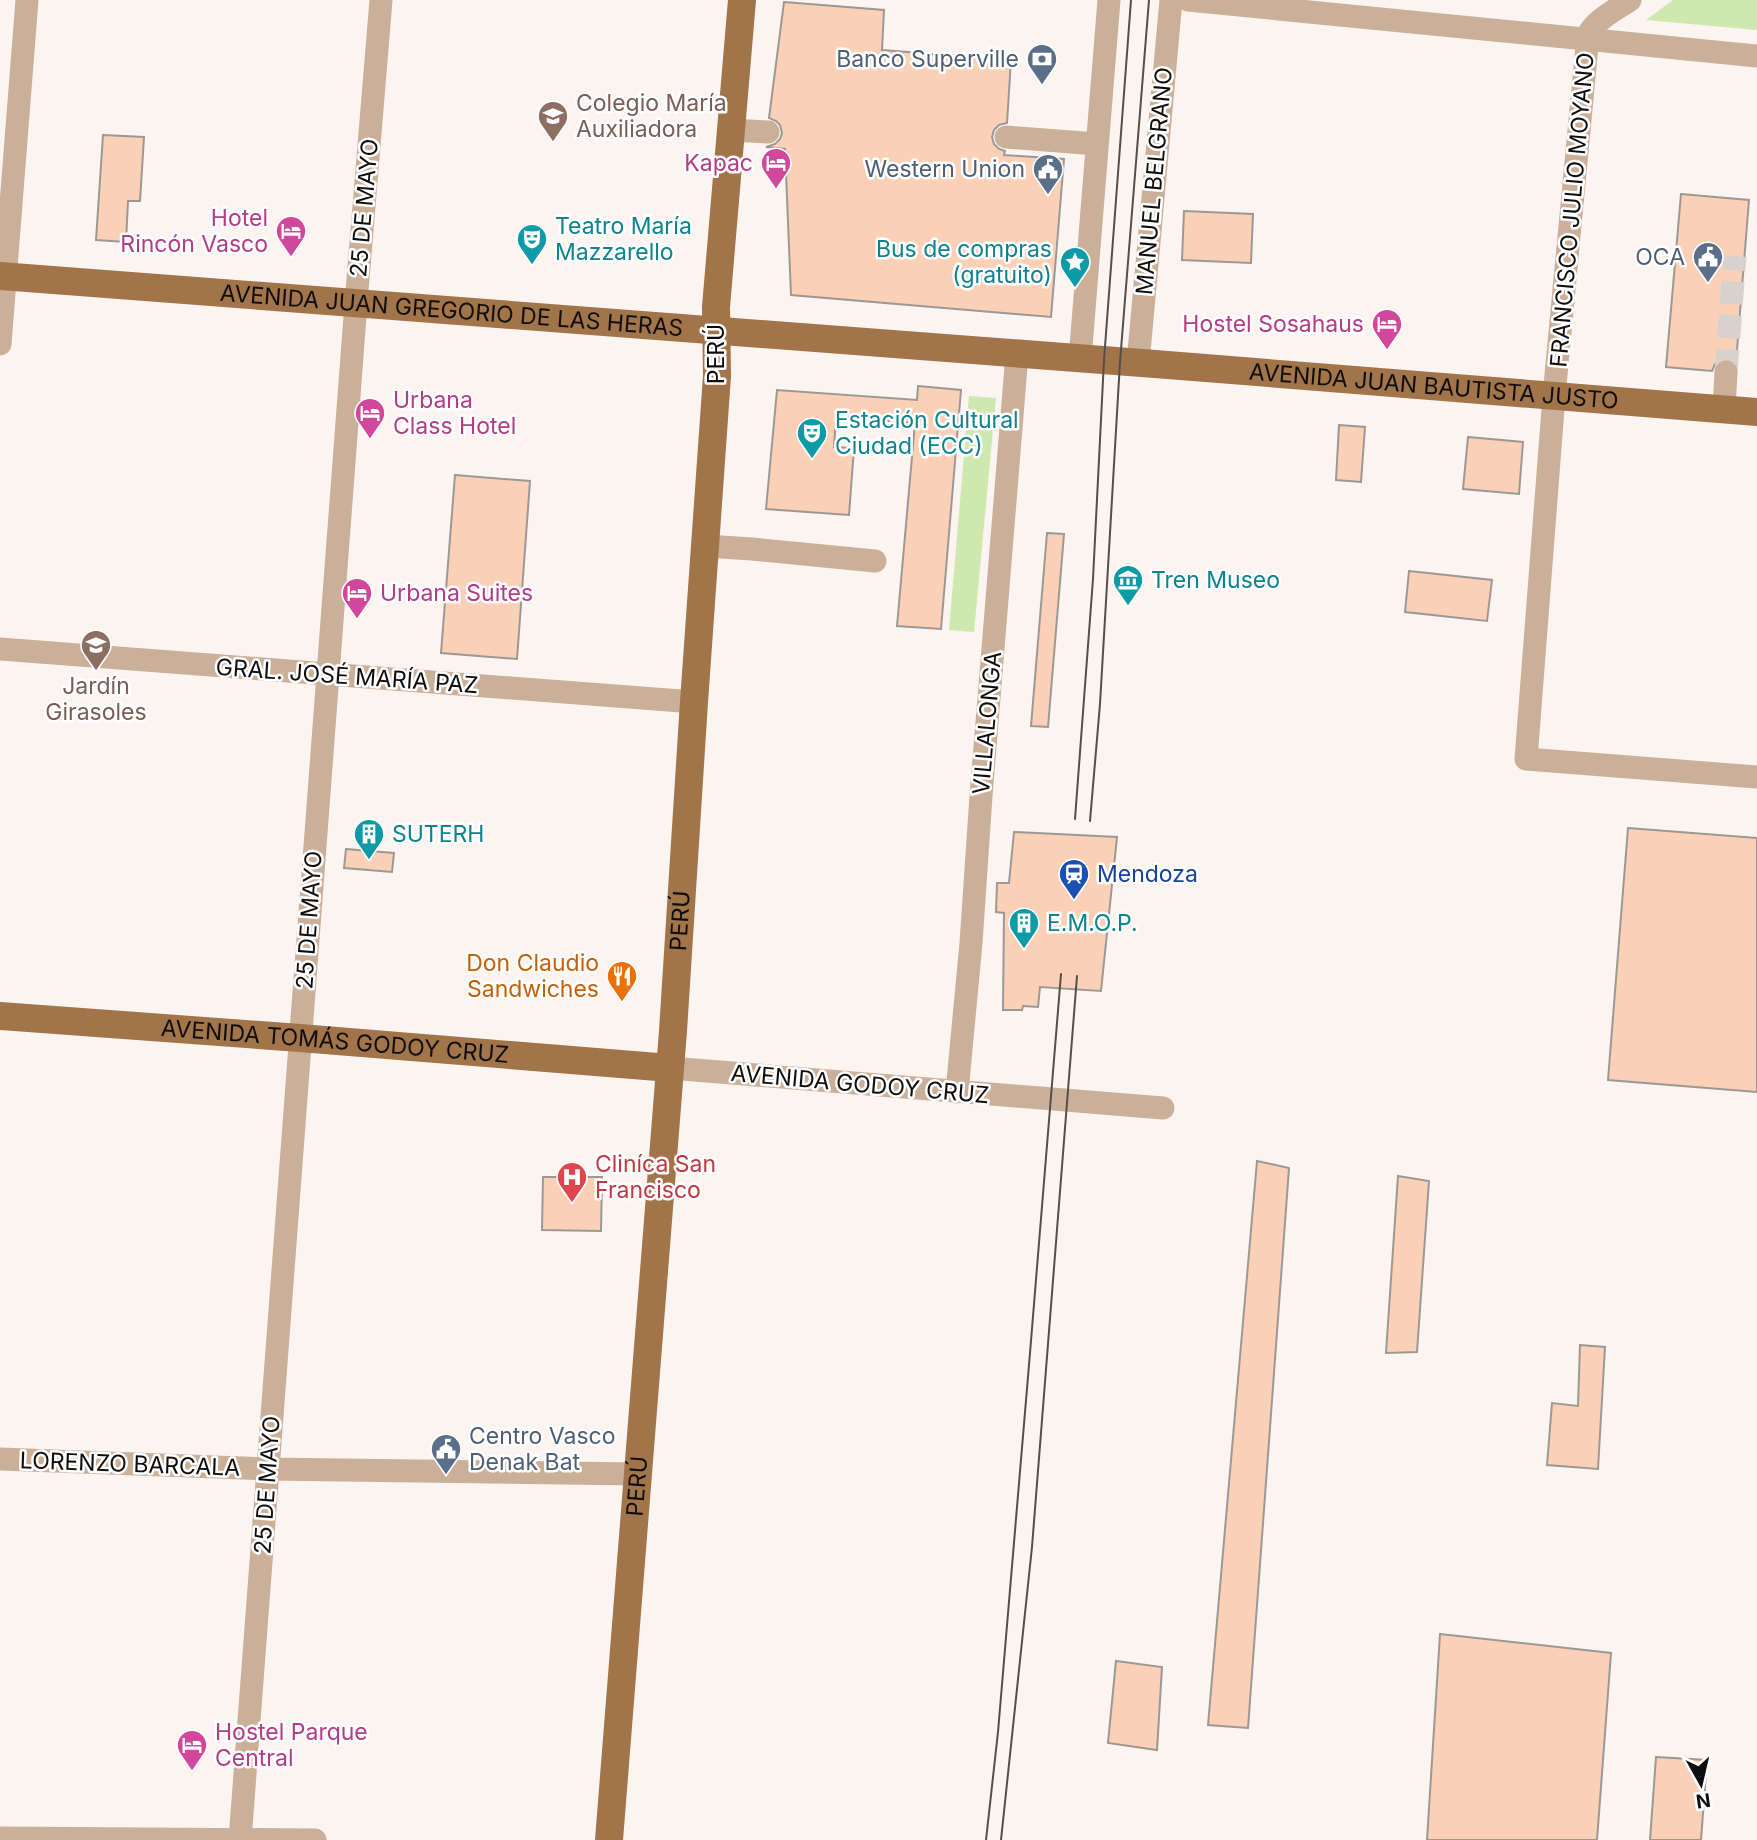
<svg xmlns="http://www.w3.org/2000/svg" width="1757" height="1840" viewBox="0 0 1757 1840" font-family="Inter,sans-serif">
<rect width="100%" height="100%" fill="#fbf4f1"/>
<g fill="#cfe8b0">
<path d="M1673,0h84v30l-111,-10z"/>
<path d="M969,396l27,2 -22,234 -25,-2z"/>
</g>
<g fill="#fad1b7" stroke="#9e9895" stroke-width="2">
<path d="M784,2l100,8 -2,40 129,10 -4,63 -8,2 -5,5 -2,7 2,7 5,5 6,2 -1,4 60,4 -13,158 -260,-22 -6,-146 -19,-2 9,-3 5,-5 2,-6 -2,-8 -4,-4 -7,-3z"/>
<path d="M103,135l41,2 -4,64h-12l-2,41 -30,-2z"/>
<path d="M1681,194l68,6 -13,162 -9,-4 -7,1 -5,5 -3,7 -46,-4z"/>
<path d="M1184,211l69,3 -2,49 -69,-3z"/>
<path d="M918,386l43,4 -20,239 -44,-3 18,-203 -79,-6 -2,30 20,1 -5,67 -83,-6 11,-119 140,10z"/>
<path d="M1339,425l26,2 -4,55 -25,-2z"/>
<path d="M1468,437l55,5 -4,52 -56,-5z"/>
<path d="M455,475l75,6 -13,178 -76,-6z"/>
<path d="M1047,533l17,1 -16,193 -17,-1z"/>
<path d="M1409,571l83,9 -5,41 -82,-9z"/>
<path d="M1628,828l129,10v254l-149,-12z"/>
<path d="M1014,832l103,5 -16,154 -61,-4 -2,20 -15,-1 -1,4h-19l1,-97 -8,-1 1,-29h12z"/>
<path d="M346,849l48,4 -2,19 -48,-4z"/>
<path d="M1257,1161l32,7 -41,560 -40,-3z"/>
<path d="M1398,1176l31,5 -12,171 -31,1z"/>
<path d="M543,1177h59l-1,54 -59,-1z"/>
<path d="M1580,1345l25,2 -7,122 -51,-4 5,-62 26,3z"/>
<path d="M1440,1634l171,19 -14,187h-170z"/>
<path d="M1116,1661l46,6 -5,83 -49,-7z"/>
<path d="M1656,1757l51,3 -6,80h-51z"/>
</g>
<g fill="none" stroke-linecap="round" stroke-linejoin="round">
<path stroke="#d8d2cf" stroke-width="23" stroke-dasharray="23 11" stroke-linecap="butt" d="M1726,372l9,-116"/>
<g stroke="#cab099" stroke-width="23">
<path d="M1188,0l569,56"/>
<path d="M1630,0c-13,9 -35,20 -42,35l-34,361 -28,363 231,18"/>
<path d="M731,130l37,2"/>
<path d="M1006,137l91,7"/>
<path d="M0,344l27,-344"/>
<path d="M1080,359l29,-359"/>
<path d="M1138,363l33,-363"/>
<path d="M1724,409l2,-37"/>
<path d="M706,546l46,3 123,12"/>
<path d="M0,649l694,53"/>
<path d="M670,1068l493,40"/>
<path d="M957,1092l14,-149 10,-147 36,-442"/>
<path d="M0,1459l268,10 369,5"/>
<path d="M0,1838l315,2"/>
<path d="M240,1840l116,-1537 25,-303"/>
</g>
<g stroke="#a27449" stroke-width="28">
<path id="s1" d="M0,276l1155,88 602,48"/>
<path id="s2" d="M0,1016l300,22 370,30"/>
<path id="s3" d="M609,1840l64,-809 21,-329 23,-326 -1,-69 26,-307"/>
</g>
<g stroke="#524f4d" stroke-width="2">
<path d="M1075,819l18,-240 11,-219 27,-360"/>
<path d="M1090,821l10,-117 20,-342 29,-362"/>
<path d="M986,1840l12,-108 32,-379 31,-379"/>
<path d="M1001,1840l31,-293 45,-571"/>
</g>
</g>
<defs>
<g id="bank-pin" transform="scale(1.575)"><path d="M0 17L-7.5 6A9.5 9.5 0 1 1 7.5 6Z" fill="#5c6f8a" stroke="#fff"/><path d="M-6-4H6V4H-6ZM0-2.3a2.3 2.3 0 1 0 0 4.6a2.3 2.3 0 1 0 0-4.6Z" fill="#fff"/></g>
<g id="school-pin" transform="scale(1.575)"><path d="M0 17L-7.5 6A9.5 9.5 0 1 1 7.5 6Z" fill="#8d6e63" stroke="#fff"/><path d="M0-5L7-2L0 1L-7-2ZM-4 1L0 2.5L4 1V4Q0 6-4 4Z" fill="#fff"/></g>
<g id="hotel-pin" transform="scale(1.575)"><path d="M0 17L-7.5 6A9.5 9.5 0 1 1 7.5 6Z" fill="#d1479c" stroke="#fff"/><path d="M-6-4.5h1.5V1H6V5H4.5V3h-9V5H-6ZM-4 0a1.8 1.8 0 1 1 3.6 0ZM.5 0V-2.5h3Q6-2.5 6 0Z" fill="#fff"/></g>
<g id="civic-pin" transform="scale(1.575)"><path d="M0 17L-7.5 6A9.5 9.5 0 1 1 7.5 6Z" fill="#5c6f8a" stroke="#fff"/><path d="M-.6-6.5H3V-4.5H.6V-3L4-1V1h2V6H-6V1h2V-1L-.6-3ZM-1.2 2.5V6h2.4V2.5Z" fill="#fff"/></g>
<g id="theatre-pin" transform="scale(1.575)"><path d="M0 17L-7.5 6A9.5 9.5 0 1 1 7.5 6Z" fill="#0f9aa8" stroke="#fff"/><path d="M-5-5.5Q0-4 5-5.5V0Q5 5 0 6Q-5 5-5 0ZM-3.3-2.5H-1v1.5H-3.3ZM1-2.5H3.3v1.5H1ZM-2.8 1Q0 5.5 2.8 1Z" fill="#fff"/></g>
<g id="sight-pin" transform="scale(1.575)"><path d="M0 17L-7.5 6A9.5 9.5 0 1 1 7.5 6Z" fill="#0f9aa8" stroke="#fff"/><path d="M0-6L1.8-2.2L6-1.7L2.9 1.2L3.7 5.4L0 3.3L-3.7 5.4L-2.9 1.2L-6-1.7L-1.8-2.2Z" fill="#fff"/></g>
<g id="museum-pin" transform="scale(1.575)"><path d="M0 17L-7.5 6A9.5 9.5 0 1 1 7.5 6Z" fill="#0f9aa8" stroke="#fff"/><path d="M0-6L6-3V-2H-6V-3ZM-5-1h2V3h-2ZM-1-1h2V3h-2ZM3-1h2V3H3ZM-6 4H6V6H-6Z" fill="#fff"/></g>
<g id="building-pin" transform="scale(1.575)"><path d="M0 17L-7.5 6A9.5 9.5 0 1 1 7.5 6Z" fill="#0f9aa8" stroke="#fff"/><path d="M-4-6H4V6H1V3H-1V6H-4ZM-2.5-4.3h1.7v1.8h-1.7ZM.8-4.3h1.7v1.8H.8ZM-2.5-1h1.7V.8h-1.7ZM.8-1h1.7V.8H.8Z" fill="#fff"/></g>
<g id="station-pin" transform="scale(1.575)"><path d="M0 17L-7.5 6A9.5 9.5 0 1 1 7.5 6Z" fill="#1a4fb4" stroke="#fff"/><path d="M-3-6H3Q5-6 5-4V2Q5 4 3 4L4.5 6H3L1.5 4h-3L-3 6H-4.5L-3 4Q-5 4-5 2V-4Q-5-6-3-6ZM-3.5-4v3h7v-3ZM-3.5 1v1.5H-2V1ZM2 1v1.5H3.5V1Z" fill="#fff"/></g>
<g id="restaurant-pin" transform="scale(1.575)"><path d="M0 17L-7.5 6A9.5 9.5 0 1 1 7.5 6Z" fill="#e8710a" stroke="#fff"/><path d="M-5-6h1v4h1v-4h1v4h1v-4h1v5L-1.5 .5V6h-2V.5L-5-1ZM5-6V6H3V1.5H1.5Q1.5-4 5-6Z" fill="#fff"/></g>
<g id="hospital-pin" transform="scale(1.575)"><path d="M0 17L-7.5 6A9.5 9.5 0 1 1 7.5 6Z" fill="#e0444e" stroke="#fff"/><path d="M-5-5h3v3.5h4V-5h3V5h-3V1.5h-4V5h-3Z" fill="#fff"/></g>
</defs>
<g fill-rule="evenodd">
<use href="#bank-pin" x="1042" y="59"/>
<use href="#school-pin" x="553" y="116"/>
<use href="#hotel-pin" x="776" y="163"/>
<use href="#civic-pin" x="1048" y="169"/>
<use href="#hotel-pin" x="291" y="231"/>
<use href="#theatre-pin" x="532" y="239"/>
<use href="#civic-pin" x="1708" y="257"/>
<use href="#sight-pin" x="1075" y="262"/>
<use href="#hotel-pin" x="1387" y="324"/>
<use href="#hotel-pin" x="370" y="413"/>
<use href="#theatre-pin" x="812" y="433"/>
<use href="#museum-pin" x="1128" y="580"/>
<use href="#hotel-pin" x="357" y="593"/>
<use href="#school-pin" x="96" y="645"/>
<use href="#building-pin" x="369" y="834"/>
<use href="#station-pin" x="1074" y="874"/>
<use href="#building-pin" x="1024" y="923"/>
<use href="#restaurant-pin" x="622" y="976"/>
<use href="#hospital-pin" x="572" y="1177"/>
<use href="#civic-pin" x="446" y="1449"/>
<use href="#hotel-pin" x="192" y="1745"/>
</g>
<g text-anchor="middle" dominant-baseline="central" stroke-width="5" stroke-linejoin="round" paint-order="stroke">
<g font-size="23" fill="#4e5e75" stroke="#fff" text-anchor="end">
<text x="1019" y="59">Banco Superville</text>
<text x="1025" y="169">Western Union</text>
<text x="1685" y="257">OCA</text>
<text x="469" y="1436" text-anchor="start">Centro Vasco<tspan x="469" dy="26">Denak Bat</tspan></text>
</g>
<g font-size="23" fill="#785e54" stroke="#fff" text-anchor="start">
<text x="576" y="103">Colegio María<tspan x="576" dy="26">Auxiliadora</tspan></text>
<text x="96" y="686" text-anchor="middle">Jardín<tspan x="96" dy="26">Girasoles</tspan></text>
</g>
<g font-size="23" fill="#b23c85" stroke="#fff" text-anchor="end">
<text x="753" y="163">Kapac</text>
<text x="268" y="218">Hotel<tspan x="268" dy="26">Rincón Vasco</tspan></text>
<text x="1364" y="324">Hostel Sosahaus</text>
<text x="393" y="400" text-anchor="start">Urbana<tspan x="393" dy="26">Class Hotel</tspan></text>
<text x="380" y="593" text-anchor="start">Urbana Suites</text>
<text x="215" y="1732" text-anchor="start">Hostel Parque<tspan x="215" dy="26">Central</tspan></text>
</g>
<g font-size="23" fill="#100e0d" stroke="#fff">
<text transform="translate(1154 181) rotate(-85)">MANUEL BELGRANO</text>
<text transform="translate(364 208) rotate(-85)">25 DE MAYO</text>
<text transform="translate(1572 210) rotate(-85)">FRANCISCO JULIO MOYANO</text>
<text stroke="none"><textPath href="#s1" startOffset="453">AVENIDA JUAN GREGORIO DE LAS HERAS</textPath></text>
<text transform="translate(716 354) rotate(-90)">PERÚ</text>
<text stroke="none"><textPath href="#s1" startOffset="1438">AVENIDA JUAN BAUTISTA JUSTO</textPath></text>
<text transform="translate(347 676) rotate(4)">GRAL. JOSÉ MARÍA PAZ</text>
<text transform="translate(987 723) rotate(-85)">VILLALONGA</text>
<text transform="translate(309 920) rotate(-86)">25 DE MAYO</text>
<text stroke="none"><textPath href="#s3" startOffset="922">PERÚ</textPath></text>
<text stroke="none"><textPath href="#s2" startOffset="336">AVENIDA TOMÁS GODOY CRUZ</textPath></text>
<text transform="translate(860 1084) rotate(5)">AVENIDA GODOY CRUZ</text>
<text transform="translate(130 1464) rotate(2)">LORENZO BARCALA</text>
<text transform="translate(267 1485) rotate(-86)">25 DE MAYO</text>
<text stroke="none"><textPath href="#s3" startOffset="355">PERÚ</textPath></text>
</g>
<g font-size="23" fill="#0d838f" stroke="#fff" text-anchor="start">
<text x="555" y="226">Teatro María<tspan x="555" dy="26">Mazzarello</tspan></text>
<text x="1052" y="249" text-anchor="end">Bus de compras<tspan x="1052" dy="26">(gratuito)</tspan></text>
<text x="835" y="420">Estación Cultural<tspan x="835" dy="26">Ciudad (ECC)</tspan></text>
<text x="1151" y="580">Tren Museo</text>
<text x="392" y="834">SUTERH</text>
<text x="1047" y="923">E.M.O.P.</text>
</g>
<g font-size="23" fill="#164399" stroke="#fff" text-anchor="start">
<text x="1097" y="874">Mendoza</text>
</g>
<g font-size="23" fill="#c56008" stroke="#fff" text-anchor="end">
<text x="599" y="963">Don Claudio<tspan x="599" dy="26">Sandwiches</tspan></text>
</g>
<g font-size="23" fill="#be3a42" stroke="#fff" text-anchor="start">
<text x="595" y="1164">Cliníca San<tspan x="595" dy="26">Francisco</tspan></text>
</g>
</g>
<g transform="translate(1701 1784) rotate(172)" stroke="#ffffff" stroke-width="5" paint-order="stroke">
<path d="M0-5L12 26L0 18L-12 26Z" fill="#100e0d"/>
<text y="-10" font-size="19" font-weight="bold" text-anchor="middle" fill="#100e0d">N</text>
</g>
</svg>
